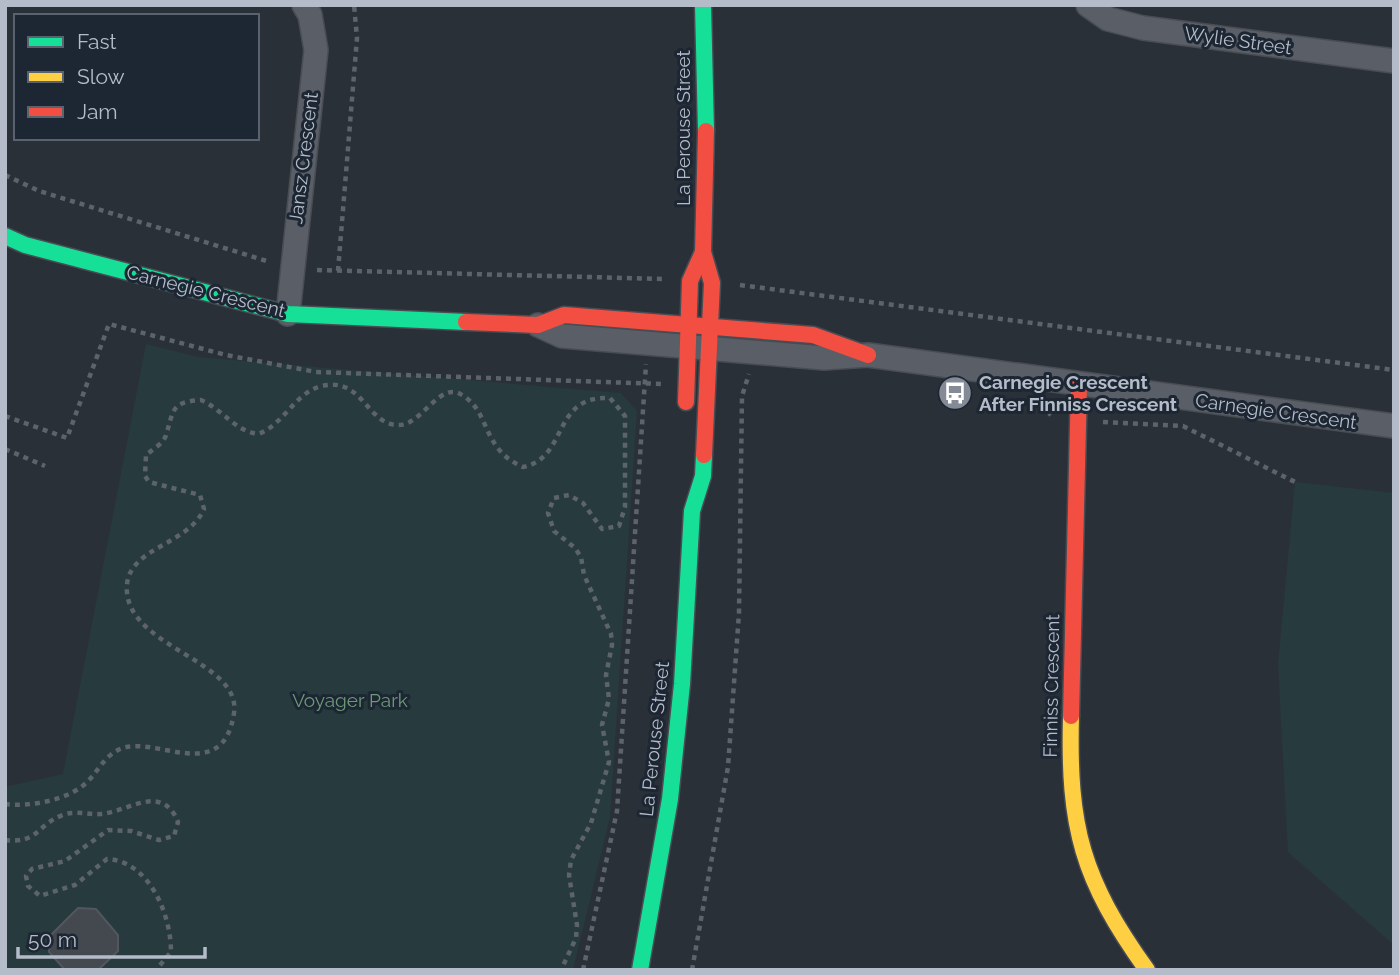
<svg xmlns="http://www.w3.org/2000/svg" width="1399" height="975" viewBox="0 0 1399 975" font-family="Raleway,sans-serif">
<rect width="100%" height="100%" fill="#2a3038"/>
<g fill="#273a3e">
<path d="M146,344l52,13 423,36 16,18 -27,406 -37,153h-568v-183l58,-13z"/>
<path d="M1295,482l99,11v452l-106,-93 -10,-187z"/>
</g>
<path fill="#444950" stroke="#52575f" stroke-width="2" d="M78,908l18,1 22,26v16l-20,19h-33l-16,-18 1,-16z"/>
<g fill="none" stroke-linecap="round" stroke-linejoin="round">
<g stroke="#484c53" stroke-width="26">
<g id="street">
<path d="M1088,5l20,14 35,9 251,33"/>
<path d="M288,314l28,-264 -6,-35 -6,-10"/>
<path d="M538,325l24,11 262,22 44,-3 526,71"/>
</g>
</g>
<g stroke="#484c53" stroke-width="19">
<g id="fast">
<path d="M703,5l3,126"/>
<path d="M5,236l20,9 263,69 178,8"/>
<path d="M640,970l30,-171 12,-115 10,-173 11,-35 1,-21"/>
</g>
</g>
<g stroke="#484c53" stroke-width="19">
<path id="slow" d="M1071,716c-3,112 11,163 76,254"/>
</g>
<g stroke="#484c53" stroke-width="19">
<g id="jam">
<path d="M466,322l72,3 26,-10 249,20 55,20"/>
<path d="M686,402l4,-121 13,-29"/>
<path d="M704,455l8,-172 -9,-31 3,-121"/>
<path d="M1071,716l8,-332"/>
</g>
</g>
<g stroke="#5d636a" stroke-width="4.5" stroke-dasharray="5 5" stroke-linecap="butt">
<path d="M5,175l34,16 231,71"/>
<path d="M317,270l348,9"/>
<path d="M338,271l19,-233 -3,-33"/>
<path d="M740,285l654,85"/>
<path d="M1033,401l18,14"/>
<path d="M5,416l62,22 42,-114 117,31 90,17 346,12"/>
<path d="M1103,422l80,4 112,56"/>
<path d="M5,449l40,17"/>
<path d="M5,804c26,3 67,-4 85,-25 10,-11 15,-23 30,-30 35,-15 103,38 114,-36 8,-54 -113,-66 -107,-129 4,-37 61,-39 77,-75l-4,-14 -51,-13 -4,-6 1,-21c7,-6 18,-12 20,-20 8,-24 4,-33 35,-35 22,10 34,31 57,34 26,-9 37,-42 64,-48 41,-10 45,40 77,39 23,0 41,-45 63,-30 29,17 19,54 61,72 46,-9 28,-72 87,-69l15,18v91l-6,19 -17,3 -19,-26 -14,-8 -15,3 -6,15 6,18 21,17 6,9 3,18 27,59 1,11 -6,30 3,24 -7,26 7,37 -18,61 -20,37 -2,15 8,50 -1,13 -15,32"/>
<path d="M5,840c34,4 32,-16 58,-25 13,-5 25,0 38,-1 27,-2 61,-32 77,8l-4,14 -15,4 -28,-9 -23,-1 -43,31 -33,8 -6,7 2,10 12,10 35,-11 32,-26c42,2 64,55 64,93l-15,18"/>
<path d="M583,970l34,-159 29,-447"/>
<path d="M692,970l36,-203 11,-154 3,-217 7,-22"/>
</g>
<use href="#street" stroke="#5a5e66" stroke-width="23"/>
<use href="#fast" stroke="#16e098" stroke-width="16"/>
<use href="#slow" stroke="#ffcf43" stroke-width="16"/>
<use href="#jam" stroke="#f24e42" stroke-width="16"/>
</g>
<defs>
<g id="bus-disc" transform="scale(1.75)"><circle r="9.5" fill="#848b96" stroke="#1d2633"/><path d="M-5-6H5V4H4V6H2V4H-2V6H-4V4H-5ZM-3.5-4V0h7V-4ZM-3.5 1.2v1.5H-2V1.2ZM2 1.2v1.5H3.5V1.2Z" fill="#fff"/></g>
</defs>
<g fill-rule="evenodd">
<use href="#bus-disc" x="955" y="393"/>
</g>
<g text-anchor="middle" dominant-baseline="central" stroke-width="6" stroke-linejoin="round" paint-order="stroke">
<g font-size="19" fill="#b4bcc9" stroke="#1d2633">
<text transform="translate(1238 40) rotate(8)">Wylie Street</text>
<text transform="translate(683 128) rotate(-90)">La Perouse Street</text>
<text transform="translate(303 158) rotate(-83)">Jansz Crescent</text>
<text transform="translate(206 291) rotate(14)">Carnegie Crescent</text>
<text transform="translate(1276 411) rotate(8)">Carnegie Crescent</text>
<text transform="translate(1051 686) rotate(-89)">Finniss Crescent</text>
<text transform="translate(654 739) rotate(-84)">La Perouse Street</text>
</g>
<g font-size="19" font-weight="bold" fill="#b4bcc9" stroke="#1d2633" text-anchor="start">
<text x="979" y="382">Carnegie Crescent<tspan x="979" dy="22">After Finniss Crescent</tspan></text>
</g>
<g font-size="19" fill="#6b9a76" stroke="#1d2633">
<text x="350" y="700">Voyager Park</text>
</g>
</g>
<rect width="1399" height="975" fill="none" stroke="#b4bcc9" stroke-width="14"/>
<rect x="14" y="14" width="245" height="126" fill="#1d2633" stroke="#59626f" stroke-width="2"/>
<rect x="28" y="37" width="35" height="10" fill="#16e098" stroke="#59626f" stroke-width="2"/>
<text x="77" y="49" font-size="21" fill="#b4bcc9">Fast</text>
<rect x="28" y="72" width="35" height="10" fill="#ffcf43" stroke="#59626f" stroke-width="2"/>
<text x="77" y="84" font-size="21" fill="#b4bcc9">Slow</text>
<rect x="28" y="107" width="35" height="10" fill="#f24e42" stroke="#59626f" stroke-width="2"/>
<text x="77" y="119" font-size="21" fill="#b4bcc9">Jam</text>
<path d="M18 947v10h187v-10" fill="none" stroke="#b4bcc9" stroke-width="3.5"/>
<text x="28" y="947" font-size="21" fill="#b4bcc9" stroke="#1d2633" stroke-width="5" paint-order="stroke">50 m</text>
</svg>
